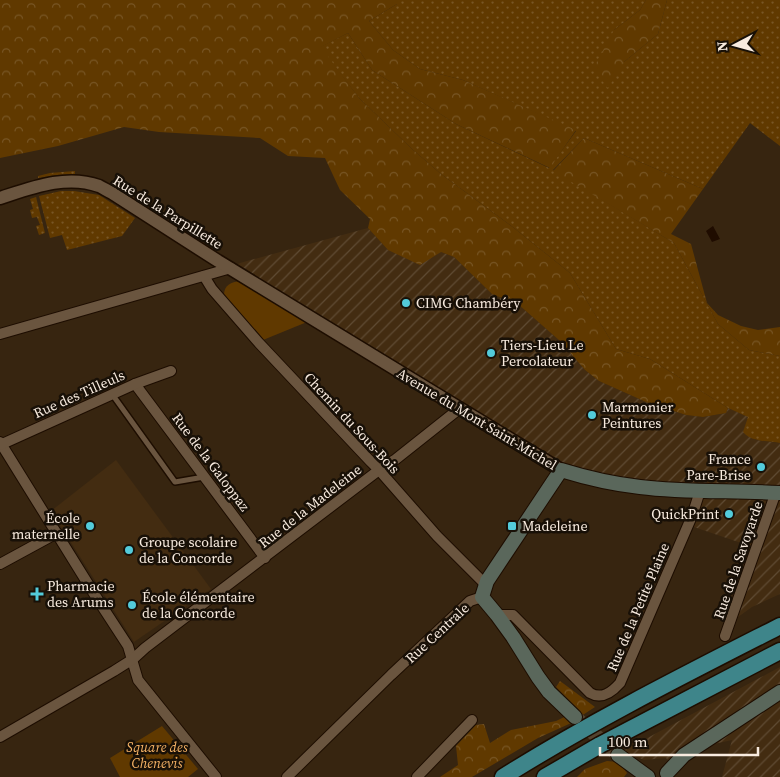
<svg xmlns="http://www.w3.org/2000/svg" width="780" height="777" viewBox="0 0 780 777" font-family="'Source Serif 4',serif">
<defs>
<pattern id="industrial-furrows" width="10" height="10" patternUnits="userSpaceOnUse" patternTransform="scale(1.25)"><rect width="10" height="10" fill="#432c11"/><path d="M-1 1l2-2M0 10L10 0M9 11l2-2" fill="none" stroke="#5f4b33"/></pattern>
<pattern id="grass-dots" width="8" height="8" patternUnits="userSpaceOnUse" patternTransform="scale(1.25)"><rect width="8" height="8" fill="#603900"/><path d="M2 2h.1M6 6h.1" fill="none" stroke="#785625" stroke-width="1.8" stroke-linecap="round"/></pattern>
<pattern id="forest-crowns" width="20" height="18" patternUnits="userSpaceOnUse" patternTransform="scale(1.25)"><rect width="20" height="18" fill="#603900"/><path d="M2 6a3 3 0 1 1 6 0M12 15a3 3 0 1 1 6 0" fill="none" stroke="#785625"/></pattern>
</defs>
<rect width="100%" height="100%" fill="#372510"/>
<path fill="#432c11" d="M116,460l95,129 -77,53 -83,-131z"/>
<g fill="url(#industrial-furrows)">
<path d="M368,228l20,22 53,2 13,5 38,37 27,11 41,36 25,29 14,11 47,21 40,13 17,2 23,-4 2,-5 21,9 -6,15 13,8 24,3v151l-28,13 -14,10 -10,14 28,-83 -68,-23 12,-33 -139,-22 -330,-202 9,-5z"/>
<path d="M780,667v110h-58l10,-37 -18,4 -26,17 -9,10 -13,-13 -22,2 -21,-9z"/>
</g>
<g fill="url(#grass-dots)">
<path d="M397,0h249l-6,10 -26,20 10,32 34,-28 9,-34h113v146l-30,-23 -47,66 -119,-51 -31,32 121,73 44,81 31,26 31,6v87c-12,-2 -29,-1 -37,-11l5,-15 -20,-9 -78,-49 -34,-10 -46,-76 -56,-45 -73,-54 -29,-25 -53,-51 -39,-51 28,-14 24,37 84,54 93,44 27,-37 -113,-51 -43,-11 -27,-19 -24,-29 28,-17z"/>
<path d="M75,171v3l-18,1 -19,3v-2l12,-3z"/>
<path d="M61,191h13l25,4 36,23 -13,18 -55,14 -5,-15 -12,3 -11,-42z"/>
<path d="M36,197l9,36 -6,2 -3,-9 4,-1 -3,-8 -5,1 -2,-8 3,-1 -3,-10z"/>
</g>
<g fill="url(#forest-crowns)">
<path d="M0,0h397v4l-28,17 24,29 27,19 43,11 113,50 -26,38 -94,-44 -84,-54 -24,-37 -27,14 38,51 53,51 29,25 73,54 56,45 46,76 34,10 78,49 -2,5 -23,4 -17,-2 -40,-13 -47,-21 -14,-11 -25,-29 -41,-36 -27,-11 -38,-37 -13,-5 -21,13 -32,-15 -20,-22 2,-9 -30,-29 -15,-32 -37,-2 -28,-18 -101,-6 -35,-5 -66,19 -58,12z"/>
<path d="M646,0h21l-9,34 -34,28 -16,26 -15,-19 21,-39 26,-20z"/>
<path d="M584,138l119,51 -32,45 20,10 16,59 11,12 23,11 17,4 22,-3v29l-31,-6 -31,-26 -44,-81 -121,-72z"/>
<path d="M560,681l35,26 -26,17 -31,14 -66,39h-32l18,-12 -2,-19 20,-21 8,-1 6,19 21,-13 45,-9 23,-11 -23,-23z"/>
<path d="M607,761l11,1 9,11 -3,4h-47l8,-8z"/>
</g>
<g fill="#603900">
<path d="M240,281l67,41 -44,18 -39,-45c0,-10 7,-13 16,-14z"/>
<path d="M162,726l36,43 -10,8h-68l-10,-19z"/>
</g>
<path fill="#1f0c00" d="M713,226l7,13 -8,3 -6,-11z"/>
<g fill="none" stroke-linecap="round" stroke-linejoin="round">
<path stroke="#54432f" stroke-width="14" stroke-dasharray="14 7" stroke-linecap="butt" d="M575,717l43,38"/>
<g stroke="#1d0d00" stroke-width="8">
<path id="service" d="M112,394l63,88 29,-5"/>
</g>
<g stroke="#1d0d00" stroke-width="12">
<g id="minor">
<path d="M204,276l8,13 47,54 112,119 8,8 58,66 48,48"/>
<path d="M0,334l231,-66"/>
<path d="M135,384l130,174"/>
<path d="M0,442l98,158 30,46 10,34 78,97"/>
<path d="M0,445l135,-61 36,-13"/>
<path d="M0,564l57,-31"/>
<path d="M497,615h16l77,78c12,7 22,-1 30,-10l72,-167 8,-25"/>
<path d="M725,636l51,-144"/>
<path d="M0,737l114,-66 19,-12 12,-11 234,-178 17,-11 63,-50"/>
<path d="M287,777l104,-102 79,-74 12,-4"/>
<path d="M417,777l55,-57"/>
</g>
</g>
<g stroke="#1d0d00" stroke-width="15">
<path id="tertiary" d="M0,198c31,-10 66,-24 99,-12 4,2 9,5 13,7l106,68 343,209"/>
</g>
<g stroke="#1d0d00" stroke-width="16">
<g id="secondary">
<path d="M575,717l-26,-25 -11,-15 -25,-40 -16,-22 -15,-18 5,-16 74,-111c26,8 52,14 79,17 47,6 94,3 140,6"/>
<path d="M618,755l30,22"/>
<path d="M667,773l17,-18 96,-63"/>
</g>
</g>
<g stroke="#1d0d00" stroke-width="19">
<g id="trunk">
<path d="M503,777c89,-56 183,-103 277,-151"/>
<path d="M545,777l55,-32 180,-94"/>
</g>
</g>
<use href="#service" stroke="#6a553f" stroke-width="5"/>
<use href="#minor" stroke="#6a553f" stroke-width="10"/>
<use href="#tertiary" stroke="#6a553f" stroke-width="12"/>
<use href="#secondary" stroke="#5a675b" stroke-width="14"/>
<use href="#trunk" stroke="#3e858a" stroke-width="16"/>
</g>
<g fill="#53cbda" stroke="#181007" stroke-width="2">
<circle cx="406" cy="303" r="5"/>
<circle cx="491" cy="353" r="5"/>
<circle cx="592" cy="415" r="5"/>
<circle cx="761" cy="467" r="5"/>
<circle cx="729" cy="514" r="5"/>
<circle cx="90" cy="526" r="5"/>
<rect x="507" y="521" width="10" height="10" rx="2.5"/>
<circle cx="129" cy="550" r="5"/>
<path d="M34.5 586.5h5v5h5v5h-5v5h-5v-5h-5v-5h5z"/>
<circle cx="132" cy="605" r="5"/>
</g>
<g text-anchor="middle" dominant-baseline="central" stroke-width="5" stroke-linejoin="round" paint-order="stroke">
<g font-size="14" fill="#f8ebdf" stroke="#181007">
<text transform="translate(168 212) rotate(32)">Rue de la Parpillette</text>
<text transform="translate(79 394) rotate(-24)">Rue des Tilleuls</text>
<text transform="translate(477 419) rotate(31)">Avenue du Mont Saint-Michel</text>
<text transform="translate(352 423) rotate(47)">Chemin du Sous-Bois</text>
<text transform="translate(211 462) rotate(53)">Rue de la Galoppaz</text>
<text transform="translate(310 506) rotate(-38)">Rue de la Madeleine</text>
<text transform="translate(738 560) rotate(-71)">Rue de la Savoyarde</text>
<text transform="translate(638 607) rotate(-67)">Rue de la Petite Plaine</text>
<text transform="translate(437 633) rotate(-43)">Rue Centrale</text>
</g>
<g font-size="14" fill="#f8ebdf" stroke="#181007" text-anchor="start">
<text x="416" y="303">CIMG Chambéry</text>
<text x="501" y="345">Tiers-Lieu Le<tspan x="501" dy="16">Percolateur</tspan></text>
<text x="602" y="407">Marmonier<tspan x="602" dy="16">Peintures</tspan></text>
<text x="751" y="459" text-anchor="end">France<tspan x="751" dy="16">Pare-Brise</tspan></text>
<text x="719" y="514" text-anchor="end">QuickPrint</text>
<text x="80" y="518" text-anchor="end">École<tspan x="80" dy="16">maternelle</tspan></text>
<text x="522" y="526">Madeleine</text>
<text x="139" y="542">Groupe scolaire<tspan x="139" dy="16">de la Concorde</tspan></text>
<text x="47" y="586">Pharmacie<tspan x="47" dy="16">des Arums</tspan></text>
<text x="142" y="597">École élémentaire<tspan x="142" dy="16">de la Concorde</tspan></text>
</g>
<g font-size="14" font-style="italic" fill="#f5b265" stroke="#181007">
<text x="157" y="747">Square des<tspan x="157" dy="16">Chenevis</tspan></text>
</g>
</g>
<g transform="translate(735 45) rotate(264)" stroke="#181007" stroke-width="4" paint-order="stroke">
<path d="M0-4L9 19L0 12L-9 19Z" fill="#f8ebdf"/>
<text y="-8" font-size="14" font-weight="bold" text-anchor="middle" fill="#f8ebdf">N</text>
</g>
<path d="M600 747v8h158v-8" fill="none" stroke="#f8ebdf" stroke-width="2.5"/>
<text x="608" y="747" font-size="15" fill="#f8ebdf" stroke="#181007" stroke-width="4" paint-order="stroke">100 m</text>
</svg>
